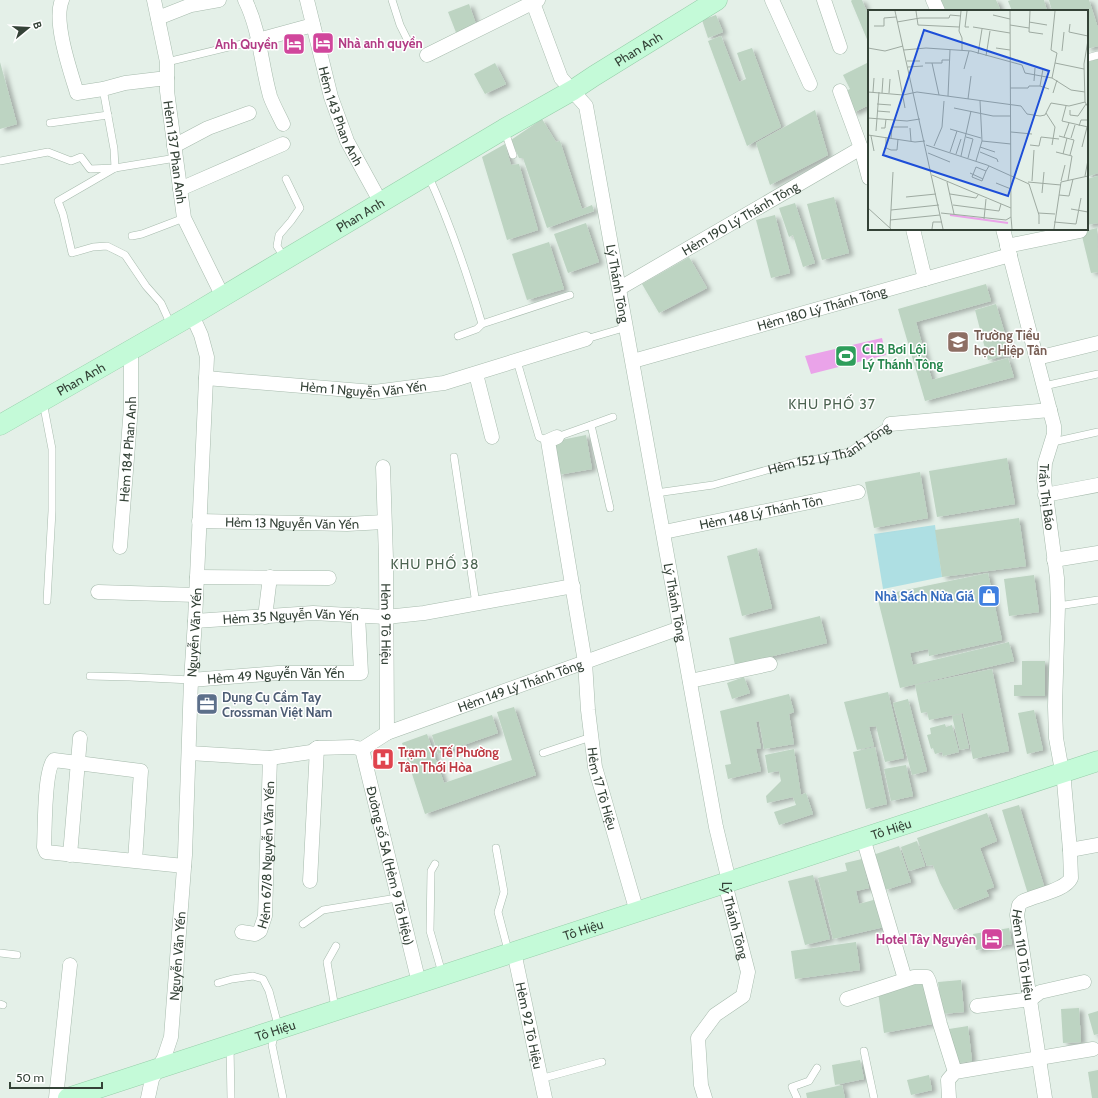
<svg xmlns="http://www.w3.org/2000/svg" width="1098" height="1098" viewBox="0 0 1098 1098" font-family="Cabin,sans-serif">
<defs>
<filter id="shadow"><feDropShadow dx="4.5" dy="2.5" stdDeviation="2" flood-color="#0004"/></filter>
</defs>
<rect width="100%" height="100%" fill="#e4f0e8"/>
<path fill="#aedfe3" d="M935,525l7,52 -59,12 -9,-55z"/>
<path fill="#eaa3e9" d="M882,338l4,17 -75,19 -6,-18z"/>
<g fill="#bdd4c2" filter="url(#shadow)">
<path d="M852,0h10l7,17v27l-18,-43z"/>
<path d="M937,0h59l4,9 -5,2h-53z"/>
<path d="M1011,0h33l3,11h-35l-4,-10z"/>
<path d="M1049,0h40l9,28v18l-11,3v-38h-35z"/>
<path d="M469,4l8,23 -20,8 -9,-23z"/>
<path d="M716,15l7,17 -15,6 -6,-18z"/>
<path d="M721,36l18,46 7,-3 -9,-26 15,-5 29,79 -34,19 -39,-105z"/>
<path d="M1098,59v114l-11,4v-115z"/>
<path d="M0,62l17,62 -17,5z"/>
<path d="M869,62v43l-16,8 -11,-20 8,-4 -7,-14z"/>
<path d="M495,63l11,21 -21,10 -11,-20z"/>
<path d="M815,110l13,45 -58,30 -14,-42z"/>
<path d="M542,119l14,23 4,-1 22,68 10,-4 2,6 -47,17 -24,-70h-4l-8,-18z"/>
<path d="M505,144l6,21 8,-1 19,66 -31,10 -25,-83z"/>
<path d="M1098,176v47l-11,2v-46z"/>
<path d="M834,197l15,56 -27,7 -15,-56z"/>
<path d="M795,203l20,60 -12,4 -10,-32 -4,2 -10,-29z"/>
<path d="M775,215l15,58 -19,5 -15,-58z"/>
<path d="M586,223l13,39 -31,11 -14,-39z"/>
<path d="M1097,228l1,44 -7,1 -10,-41z"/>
<path d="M549,242l15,47 -37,11 -15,-46z"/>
<path d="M689,257l18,31 -48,25 -17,-29z"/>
<path d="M986,284l5,17 -75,21 16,58 76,-22 6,19 -89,24 -27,-92z"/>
<path d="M996,304l15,50 -23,6 -13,-50z"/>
<path d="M586,435l6,34 -34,6 -7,-33z"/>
<path d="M1007,458l8,46 -78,13 -8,-46z"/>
<path d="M920,472l8,46 -54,10 -9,-46z"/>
<path d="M1019,518l7,48 -84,11 -7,-47z"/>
<path d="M757,548l15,60 -30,8 -15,-60z"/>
<path d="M988,573l14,67 -73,16 -1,-7 -18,4 3,12 96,-23 5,19 -114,27 -23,-92z"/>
<path d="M1034,575l5,37 -30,4 -5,-37z"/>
<path d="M820,616l7,27 -92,22 -6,-27z"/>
<path d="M1022,661h23v35h-31v-11h8z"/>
<path d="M992,669l17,82 -36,8 -10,-46 -34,7 -2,-8 -6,1 -6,-28z"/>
<path d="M744,677l6,16 -18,6 -5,-16z"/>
<path d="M888,692l16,66 -19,4 -9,-36 -7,1 5,19 -17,4 -13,-48z"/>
<path d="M789,694l5,18 -5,2 5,30 -30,5 -5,-28 -3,1 5,26 -5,1 5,22 -33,8 -3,-14 6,-1 -11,-53z"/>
<path d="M908,699l19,72 -15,4 -19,-72z"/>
<path d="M514,707l22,68 -111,39 -23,-71 25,-9 17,49 68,-23 -15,-48z"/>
<path d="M1034,710l9,40 -16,4 -9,-41z"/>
<path d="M961,714l8,34 -9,2 -8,-34z"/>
<path d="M492,715l6,18 -60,21 -6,-19z"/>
<path d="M945,724l1,3 6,-2 7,27 -16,4 -1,-4 -7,2 -2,-6 -2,1 -4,-14 4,-1 -1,-6z"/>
<path d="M875,747l12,57 -21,5 -13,-57z"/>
<path d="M794,749l7,46 5,-2 7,21 -34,11 -5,-13 22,-7 -3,-8 -26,6 -1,-7 15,-15 -2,-10 -11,2 -3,-18z"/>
<path d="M906,765l7,31 -22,5 -7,-32z"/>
<path d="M1019,805l26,84 -17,5 -26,-84z"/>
<path d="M987,813l10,28 -17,7 14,39 -8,3 3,6 -35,14 -14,-27 -7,-18 -6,1 -10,-28z"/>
<path d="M917,841l8,25 -16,5 -8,-24z"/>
<path d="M899,846l12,36 -26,8 -12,-35z"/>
<path d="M862,859l7,29 -13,3 3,13 18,-5 7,28 -51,12 -15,-61 29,-7 -2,-8z"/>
<path d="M813,875l17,64 -25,6 -17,-64z"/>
<path d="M1009,928l3,16 -36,6 -3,-16z"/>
<path d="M856,942l4,28 -65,9 -4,-28z"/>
<path d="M961,980l3,32 -22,2 -4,-32z"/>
<path d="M925,984l7,40 -48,9 -6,-41 20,-6z"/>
<path d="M1079,1008l2,34 -18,1 -2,-34z"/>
<path d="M1098,1011v23l-4,1 -6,-21z"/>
<path d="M968,1026l4,35 -19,3 -4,-35z"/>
<path d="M860,1060l4,19 -29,6 -3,-20z"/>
<path d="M1098,1070v28h-6l-4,-26z"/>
<path d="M929,1075l3,15 -21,5 -4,-15z"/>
<path d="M842,1085l3,13h-38l-1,-5z"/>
</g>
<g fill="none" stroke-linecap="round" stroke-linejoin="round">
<g stroke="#a7bbad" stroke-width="8">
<g id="lane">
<path d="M392,0l8,25 9,18"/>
<path d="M1087,58l11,-3"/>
<path d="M167,62l91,-22"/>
<path d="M103,89l11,60 1,19"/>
<path d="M50,123l58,-8"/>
<path d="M504,129l9,26"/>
<path d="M0,161l48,-9 23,9 10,-4 9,12 25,-1 61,-10"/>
<path d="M115,168l-57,33 5,13 9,39 21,-6 14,-1 18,9 21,31 15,17 10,22"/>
<path d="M428,175c22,48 39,98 54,149l-5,5 -19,7"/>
<path d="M132,236l10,-2 42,-16"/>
<path d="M285,259l-8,-13 2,-11 12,-14 9,-13 -14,-29"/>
<path d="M482,324l88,-29"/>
<path d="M586,339l41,-12"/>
<path d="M517,361l22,76 9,4"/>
<path d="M1044,386l54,-12"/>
<path d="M43,402l9,47v62l-5,90"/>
<path d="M591,425l22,-8"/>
<path d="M557,437l34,-12 19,83"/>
<path d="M1053,442l45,-10"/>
<path d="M454,457l22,147"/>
<path id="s1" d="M656,493l57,-8 86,-24 18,-2 32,-7 41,-28"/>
<path d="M1058,606l40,-6"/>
<path d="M90,676l40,1 61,3"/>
<path d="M543,753l48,-16"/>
<path d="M496,848l8,44 -6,20 11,42"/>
<path d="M435,864l-4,7 -1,60 12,42"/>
<path d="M303,924l20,-14 74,-12"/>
<path d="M0,953l17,2"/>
<path d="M218,983l14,-4 21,-3 10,3 6,12 10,38"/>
<path d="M0,1004l3,1"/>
<path d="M335,1008l-8,-46 9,-16"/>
<path d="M275,1032l-3,13 11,53"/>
<path d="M230,1046l1,52"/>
<path d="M864,1051l10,47"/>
<path d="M540,1079l62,-17"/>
<path d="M797,1098l-5,-11 17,-6 8,-13"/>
</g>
</g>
<g stroke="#a7bbad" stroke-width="15">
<g id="street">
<path d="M62,0c-9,21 8,70 15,93l26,-4 22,-6 42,-5"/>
<path id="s2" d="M154,0l13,62v29l17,127 39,79"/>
<path d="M245,0c15,30 16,64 25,96 3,9 9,19 13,28"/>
<path id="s3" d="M307,0l24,97 16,44 34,62"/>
<path id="s4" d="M532,0l29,78 25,28 130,721 11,46v18l21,81 -5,24 -28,19 -17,23 3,47 4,13"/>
<path d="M772,0l38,84"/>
<path d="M824,0l16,47"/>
<path d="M933,0l5,11"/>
<path d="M158,18l33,-13 28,-5"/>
<path d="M258,40l55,-15"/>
<path d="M427,55l111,-55"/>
<path d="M840,91l21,57 8,30"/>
<path d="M174,146l34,-18 41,-15"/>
<path d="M180,189l103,-45"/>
<path d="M913,229l12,50"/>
<path id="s5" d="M1003,229l51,197v8l-9,29 -1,17 13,98 1,28 -3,100 1,32 8,44 6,68 1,28c-6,13 -36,17 -49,24l-3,3 -2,10 28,183"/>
<path d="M1007,246l73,-15"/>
<path id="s6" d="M620,288l241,-140"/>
<path d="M1037,358l61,-15"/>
<path id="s7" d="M633,361l377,-106"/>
<path d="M476,374l16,63"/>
<path id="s8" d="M206,378l168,14 70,-9 142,-44"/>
<path d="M890,424l160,-14"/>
<path id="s9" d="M557,437l-9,4 37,221 3,48 7,57 42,145"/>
<path id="s10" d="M383,467l3,92 1,174"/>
<path d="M1045,495l53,-10"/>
<path id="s11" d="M199,521l148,3 37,-2"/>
<path id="s12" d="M664,532l194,-40"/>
<path id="s13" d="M120,547l11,-140v-56"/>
<path d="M1054,560l44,-7"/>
<path d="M197,577l132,1"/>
<path d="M98,592l98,3"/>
<path d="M265,617l5,-40"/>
<path id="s14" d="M195,621l118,-8 73,4 38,-4 149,-27"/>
<path id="s15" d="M191,680l87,-7h83l-3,-58"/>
<path d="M690,681l80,-17"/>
<path id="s16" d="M362,749l25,-16 293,-105"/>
<path id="s17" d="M362,749l57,234"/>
<path d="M189,753l81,5 41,-6 6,-4 36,-1 9,2"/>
<path d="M863,838l42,141"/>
<path d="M1070,850l28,-5"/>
<path d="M70,855l10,-117"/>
<path d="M135,861l6,-90 -87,-11c-10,10 -9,70 -10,87l2,5 138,14"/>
<path d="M310,881l7,-133"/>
<path id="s18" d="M242,932l13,2 5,-3 5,-15 5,-158"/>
<path id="s19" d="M514,952l31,146"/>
<path d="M847,999l67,-22h13l2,4 11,43 15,48"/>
<path d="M977,1006l54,-7 9,-7 44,-10"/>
<path d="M56,1098l14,-133"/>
<path id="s20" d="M148,1098l4,-19 12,-21 7,-21 14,-182 6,-175 4,-59 12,-264 -6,-22 -9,-20"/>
<path d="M949,1098l-1,-18 7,-8 138,-23"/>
</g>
</g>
<g stroke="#96cea9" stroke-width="21">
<g id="secondary">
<path id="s21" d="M0,425l192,-110 312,-186 69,-39 21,-14 123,-76"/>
<path id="s22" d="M68,1098l1030,-337"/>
</g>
</g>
<use href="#lane" stroke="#fff" stroke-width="7"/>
<use href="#street" stroke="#fff" stroke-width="14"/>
<use href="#secondary" stroke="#c4fad8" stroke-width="20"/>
</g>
<defs>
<g id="hotel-square" transform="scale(1.15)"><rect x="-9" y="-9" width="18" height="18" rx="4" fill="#d1479c" stroke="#fff"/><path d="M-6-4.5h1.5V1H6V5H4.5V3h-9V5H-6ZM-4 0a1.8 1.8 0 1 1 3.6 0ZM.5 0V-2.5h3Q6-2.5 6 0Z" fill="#fff"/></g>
<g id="school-square" transform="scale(1.15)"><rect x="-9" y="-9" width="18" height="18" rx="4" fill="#8d6e63" stroke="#fff"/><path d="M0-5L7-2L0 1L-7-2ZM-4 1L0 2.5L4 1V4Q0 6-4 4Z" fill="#fff"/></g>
<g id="stadium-square" transform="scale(1.15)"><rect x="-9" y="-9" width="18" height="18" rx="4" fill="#2e9e5b" stroke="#fff"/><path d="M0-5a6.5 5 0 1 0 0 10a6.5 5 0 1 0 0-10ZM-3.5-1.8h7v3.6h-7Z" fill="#fff"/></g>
<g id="shop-square" transform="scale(1.15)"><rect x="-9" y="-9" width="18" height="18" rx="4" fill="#3f7fe0" stroke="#fff"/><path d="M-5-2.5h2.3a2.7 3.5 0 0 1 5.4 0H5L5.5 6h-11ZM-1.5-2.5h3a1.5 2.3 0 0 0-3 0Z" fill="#fff"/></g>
<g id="office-square" transform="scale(1.15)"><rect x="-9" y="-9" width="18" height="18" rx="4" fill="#5c6f8a" stroke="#fff"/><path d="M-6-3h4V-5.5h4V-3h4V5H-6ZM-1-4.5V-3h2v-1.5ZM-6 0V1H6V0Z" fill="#fff"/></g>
<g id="hospital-square" transform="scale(1.15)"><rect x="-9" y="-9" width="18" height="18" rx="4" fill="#e0444e" stroke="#fff"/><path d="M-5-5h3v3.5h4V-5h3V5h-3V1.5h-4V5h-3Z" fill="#fff"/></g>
</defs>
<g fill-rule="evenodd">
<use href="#hotel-square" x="323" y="43"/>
<use href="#hotel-square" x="294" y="44"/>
<use href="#school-square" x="958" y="342"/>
<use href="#stadium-square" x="846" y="356"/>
<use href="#shop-square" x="989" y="596"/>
<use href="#office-square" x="207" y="704"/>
<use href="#hospital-square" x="383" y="759"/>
<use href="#hotel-square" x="992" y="939"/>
</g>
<g text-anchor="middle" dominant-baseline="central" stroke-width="3" stroke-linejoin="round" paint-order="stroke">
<g font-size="13" font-weight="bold" fill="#b23c85" stroke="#fff" text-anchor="end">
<text x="338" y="43" text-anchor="start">Nhà anh quyền</text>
<text x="278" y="44">Anh Quyền</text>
<text x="976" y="939">Hotel Tây Nguyên</text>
</g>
<g font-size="13" fill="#344237" stroke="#fff">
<text stroke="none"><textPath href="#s21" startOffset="741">Phan Anh</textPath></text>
<text stroke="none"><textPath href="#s3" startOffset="121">Hẻm 143 Phan Anh</textPath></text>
<text stroke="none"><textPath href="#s2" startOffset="154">Hẻm 137 Phan Anh</textPath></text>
<text stroke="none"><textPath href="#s21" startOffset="417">Phan Anh</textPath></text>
<text stroke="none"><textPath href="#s6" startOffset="139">Hẻm 190 Lý Thánh Tông</textPath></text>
<text stroke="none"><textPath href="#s4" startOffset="301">Lý Thánh Tông</textPath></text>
<text stroke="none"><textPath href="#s7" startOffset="196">Hẻm 180 Lý Thánh Tông</textPath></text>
<text stroke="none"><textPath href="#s21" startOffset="93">Phan Anh</textPath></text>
<text stroke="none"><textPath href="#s8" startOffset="158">Hẻm 1 Nguyễn Văn Yến</textPath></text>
<text stroke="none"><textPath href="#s1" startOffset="180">Hẻm 152 Lý Thánh Tông</textPath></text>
<text stroke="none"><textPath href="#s13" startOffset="98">Hẻm 184 Phan Anh</textPath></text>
<text stroke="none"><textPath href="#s5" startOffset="276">Trần Thị Báo</textPath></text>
<text stroke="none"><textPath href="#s12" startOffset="99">Hẻm 148 Lý Thánh Tôn</textPath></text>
<text stroke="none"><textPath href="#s11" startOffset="93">Hẻm 13 Nguyễn Văn Yến</textPath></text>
<text stroke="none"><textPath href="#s4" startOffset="625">Lý Thánh Tông</textPath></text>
<text stroke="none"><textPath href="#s14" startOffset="96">Hẻm 35 Nguyễn Văn Yến</textPath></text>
<text stroke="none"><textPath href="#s10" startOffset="157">Hẻm 9 Tô Hiệu</textPath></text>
<text stroke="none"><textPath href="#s20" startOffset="471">Nguyễn Văn Yến</textPath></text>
<text stroke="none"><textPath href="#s15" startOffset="85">Hẻm 49 Nguyễn Văn Yến</textPath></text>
<text stroke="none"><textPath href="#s16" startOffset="171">Hẻm 149 Lý Thánh Tông</textPath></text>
<text stroke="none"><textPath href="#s9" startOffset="362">Hẻm 17 Tô Hiệu</textPath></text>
<text stroke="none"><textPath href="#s22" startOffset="866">Tô Hiệu</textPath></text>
<text stroke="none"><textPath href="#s18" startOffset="96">Hẻm 67/8 Nguyễn Văn Yến</textPath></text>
<text stroke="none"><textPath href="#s17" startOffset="120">Đường số 5A (Hẻm 9 Tô Hiệu)</textPath></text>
<text stroke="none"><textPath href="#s4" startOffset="949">Lý Thánh Tông</textPath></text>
<text stroke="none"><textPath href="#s22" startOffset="542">Tô Hiệu</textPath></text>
<text stroke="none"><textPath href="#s5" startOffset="769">Hẻm 110 Tô Hiệu</textPath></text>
<text stroke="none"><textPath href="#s20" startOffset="147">Nguyễn Văn Yến</textPath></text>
<text stroke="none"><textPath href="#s19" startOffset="75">Hẻm 92 Tô Hiệu</textPath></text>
<text stroke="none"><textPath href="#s22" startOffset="218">Tô Hiệu</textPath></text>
</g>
<g font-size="13" font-weight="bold" fill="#785e54" stroke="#fff" text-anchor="start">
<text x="974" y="335">Trường Tiểu<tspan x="974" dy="15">học Hiệp Tân</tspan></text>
</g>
<g font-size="13" font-weight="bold" fill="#27864d" stroke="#fff" text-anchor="start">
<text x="862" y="349">CLB Bơi Lội<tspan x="862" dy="15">Lý Thánh Tông</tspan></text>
</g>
<g font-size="13" font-weight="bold" fill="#366cbe" stroke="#fff" text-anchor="end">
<text x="974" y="596">Nhà Sách Nửa Giá</text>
</g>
<g font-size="13" font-weight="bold" fill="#4e5e75" stroke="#fff" text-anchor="start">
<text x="222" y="697">Dụng Cụ Cầm Tay<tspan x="222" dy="15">Crossman Việt Nam</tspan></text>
</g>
<g font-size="13" font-weight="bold" fill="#be3a42" stroke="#fff" text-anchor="start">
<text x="398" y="752">Trạm Y Tế Phường<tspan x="398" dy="15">Tân Thới Hòa</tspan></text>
</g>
<g font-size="14" letter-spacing="1" fill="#4c6451" stroke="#fff">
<text x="832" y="404">KHU PHỐ 37</text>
<text x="435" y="564">KHU PHỐ 38</text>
</g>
</g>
<g transform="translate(868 10)">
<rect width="220" height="220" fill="#e4f0e8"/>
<path fill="none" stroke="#eaa3e9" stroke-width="2" d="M82,205l58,8"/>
<path fill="none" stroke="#9eaaa1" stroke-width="1" d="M27,1l48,218M48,1l2,14 41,2M93,1l-2,20 3,7v12M99,1l-2,16h4M162,1l-1,21 14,2M125,5l17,4M29,12l23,-4h29l1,-3 11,1M161,12l18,3M202,14l-1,8 19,4M142,15l19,3M6,16h10v-8l12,-1M105,17l37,6M220,30l-4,24 1,38 3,5M0,38l17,3 18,-5M128,38l14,2M36,40l22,-2 45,3 51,14 3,8 27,5 19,12 14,2M194,41l2,-19M110,44l4,-25M118,46l4,-25M39,51h13M57,53h17v-3h7M64,53l7,32M187,53l29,6M40,57l15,-1M96,59l5,-18M175,59l-3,17 9,3M30,60l7,38M184,68l5,-25 -6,-3 4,-39M166,71l1,-13M142,78h18M160,78l1,-2h11M0,82l35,3 14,-3 104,14 6,8 13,2 5,-1 6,-12 18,3 16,-4M5,82l1,-14M14,83l1,-15M21,83l1,-14M185,83l4,-13M80,86l2,-46M100,89l3,-23M9,94l14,1M198,96l-4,15 26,6M86,98l39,8h17M202,100v5l8,1 8,-12M9,101l13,1M178,103l9,14 -3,18M0,108l39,3 13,-2M211,116l2,-6h7M13,118h4l1,-9M42,118l1,13M82,119l31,9M8,121l3,-39M143,122l21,2M0,125l47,7 10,-1M3,126l3,15M191,126l15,4 -4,15M18,127v11l5,2h6l1,-11M98,127l7,2 -5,19M196,127l5,-14M23,128l1,-11h16M203,128l4,-13M114,131l29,3M58,135l61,20 42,19 10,31v9M162,135l9,1 2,-9 18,2M66,136l8,-19 2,-26M112,137l15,5M214,137l5,-20M82,142l7,-21M112,142l17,7 1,3M188,142l16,4 -4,24M60,143l22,9M88,144l5,-15M195,144l4,-16M93,146l10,-45M108,151l6,-20 -2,-40M118,161l-10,-4 -4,10 10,4 4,-10 3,-5M102,163l13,6M64,165l79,33M217,166l3,-16M164,171l2,-31M193,171l4,-16M79,172l7,32M160,172l33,3M128,173l15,6M174,183l2,-21M82,184l26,4 2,-3M191,185l10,1 4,-17M38,187l30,-3M85,195l46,6 2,-7M0,198l23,21M203,199l17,3M23,200l48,-5M73,203l65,7 5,-3 -1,-206M170,203l17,1M143,207l1,12M116,209l2,-20M22,210l50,-5M186,212l22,2 5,-26M22,218l3,-56M64,219l1,-7h9M186,219l7,-47 27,-6"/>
<path fill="#1d4ed8" fill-opacity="0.15" stroke="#1d4ed8" stroke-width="2" d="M56,20l125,41 -41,125 -125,-41z"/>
<rect width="220" height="220" fill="none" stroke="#344237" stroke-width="2"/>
</g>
<g transform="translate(28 28) rotate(72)" stroke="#ffffff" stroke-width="3" paint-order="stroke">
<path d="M0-3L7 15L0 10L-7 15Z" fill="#344237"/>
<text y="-6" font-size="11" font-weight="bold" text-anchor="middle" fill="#344237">B</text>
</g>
<path d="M10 1082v6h92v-6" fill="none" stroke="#344237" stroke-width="2"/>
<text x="16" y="1082" font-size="12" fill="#344237" stroke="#ffffff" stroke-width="3" paint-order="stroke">50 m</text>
</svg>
